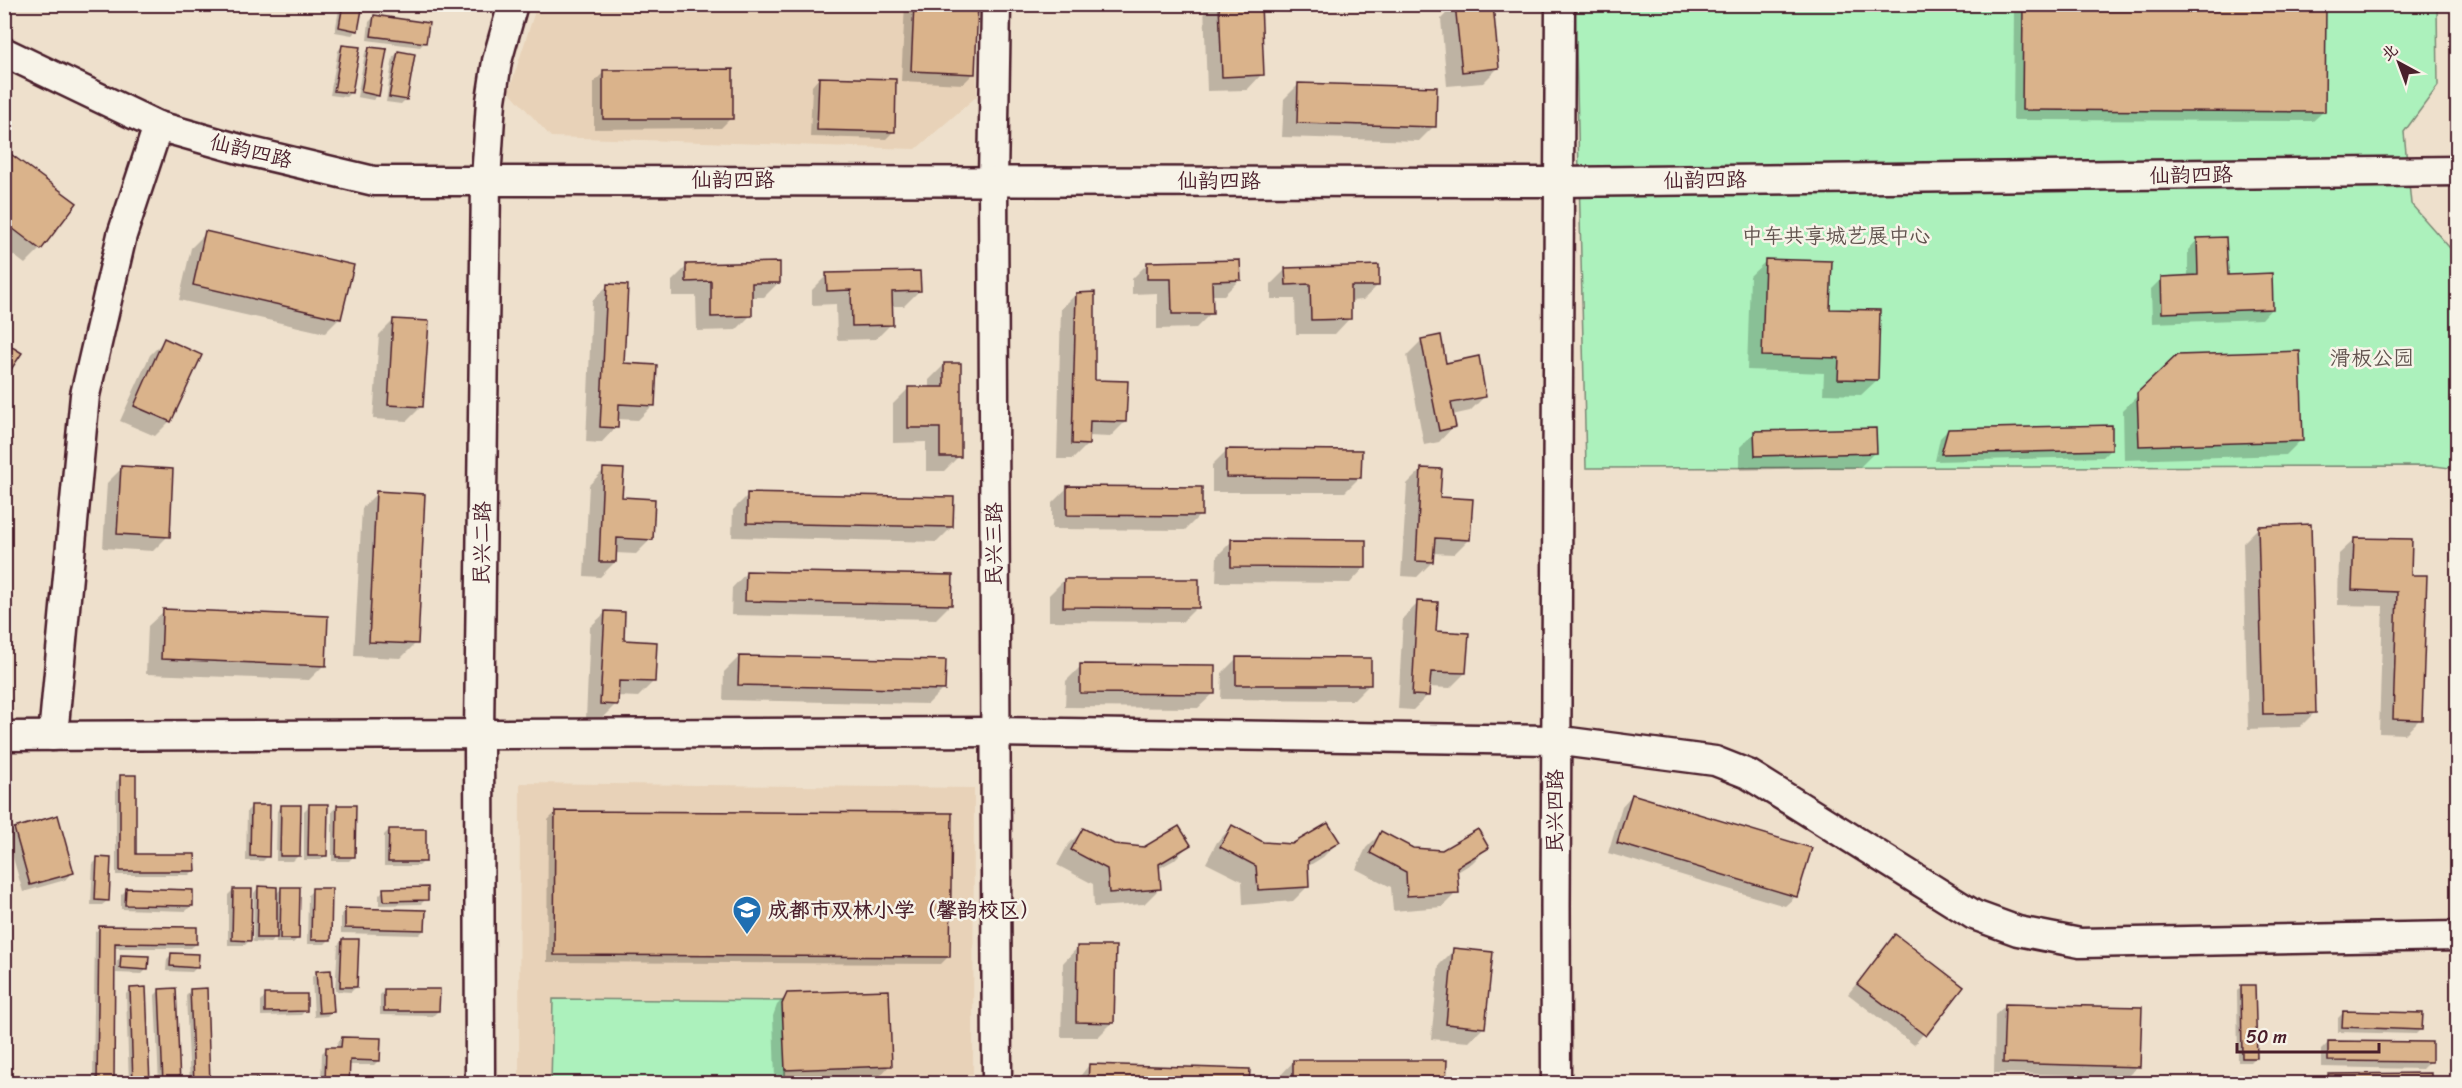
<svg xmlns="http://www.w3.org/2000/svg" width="2462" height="1088" viewBox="0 0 2462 1088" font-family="Sriracha,'LXGW WenKai TC',sans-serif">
<rect width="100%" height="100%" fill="#eee0cc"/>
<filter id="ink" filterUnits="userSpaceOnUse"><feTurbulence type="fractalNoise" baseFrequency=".0167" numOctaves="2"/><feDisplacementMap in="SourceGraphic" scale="12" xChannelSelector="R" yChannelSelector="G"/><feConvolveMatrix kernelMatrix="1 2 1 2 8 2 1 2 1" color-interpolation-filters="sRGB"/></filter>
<g filter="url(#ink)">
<g fill="#e8d2b8">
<path d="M537,5h440v91l-61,53 -365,-12 -42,-46z"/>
<path d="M520,783l454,5 -1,295 -454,1z"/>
</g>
<g fill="#acf1bc" stroke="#7b8874" stroke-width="1.5">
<path d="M1575,5h862l1,81 -34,46 7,72 46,52v213l-22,-3 -849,2z"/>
<path d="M553,999l233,2 -1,82 -234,1z"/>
</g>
<g fill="#0003">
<path d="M340,4h22l-5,26 -5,5 -17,-3z"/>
<path d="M905,4h72l-4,70 -10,10 -62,-3z"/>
<path d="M1204,4h55l3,70 -15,16 -40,1z"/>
<path d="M1455,4l43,64 -15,15 -36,3 -6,-67z"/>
<path d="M1714,4h130l-3,3 -127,1z"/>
<path d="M2014,4h311l-1,107 -11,10 -300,-1z"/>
<path d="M374,17l51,25 -5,5 -53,-7 2,-18z"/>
<path d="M342,46l8,47 -4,4 -16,-2 8,-44z"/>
<path d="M370,48l8,47 -5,5 -16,-3 8,-44z"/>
<path d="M398,53l8,46 -5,5 -15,-2 7,-45z"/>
<path d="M604,72l127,46 -10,10 -127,1v-47z"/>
<path d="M819,78l74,54 -7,7 -76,-2 2,-51z"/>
<path d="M1299,84l135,42 -15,15 -137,-4 2,-38z"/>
<path d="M4,151l36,98 -15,15 -21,-16z"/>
<path d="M206,233l134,85 -15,15 -146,-33 12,-52z"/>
<path d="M2198,239l28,38 46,31 -10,11 -110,4 -1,-34 10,-10 27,-2v-27z"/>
<path d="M1766,261l111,119 -16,15 -38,-1 1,-21 -77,-3 3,-94z"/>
<path d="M1147,264l92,16 -15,15h-13v18l-15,15 -39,1v-36l-25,1v-15z"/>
<path d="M687,266l92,16 -15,15h-14l1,18 -15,15 -39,1 -1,-35h-24v-15z"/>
<path d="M1286,269l92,16 -15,15 -13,1v17l-15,16h-39l-1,-35h-24v-15z"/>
<path d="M827,275l92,16 -15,15h-13v18l-15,15 -39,1 -1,-36 -24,1v-15z"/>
<path d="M607,286l16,79 30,40 -15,15 -21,-1 -1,8 -15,16 -15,-1 6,-141z"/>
<path d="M1076,294l18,87 31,41 -15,15 -22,-1v8l-15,15h-16l4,-150z"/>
<path d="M394,320l28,86 -15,15 -34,-2 6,-84z"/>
<path d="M165,340l5,81 -15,15 -35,-15 30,-66z"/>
<path d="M1422,340l23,24 40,32 -15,15 -18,4 2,11 -15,16 -15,3 -17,-90z"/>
<path d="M2178,356l123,84 -15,15 -162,5 -1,-50z"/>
<path d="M944,365l15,91 -15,15h-18v-29l-33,1v-39l15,-15h21v-9z"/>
<path d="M1948,430l162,20 -7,7 -168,4 5,-23z"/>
<path d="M1755,432l120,20 -15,15 -120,3v-23z"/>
<path d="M1227,450l133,27 -15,15h-133v-27z"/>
<path d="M122,468l46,68 -15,15 -50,-3 4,-65z"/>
<path d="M1422,469l17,30 30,40 -15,15 -22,-1v9l-15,15 -16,-1 6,-92z"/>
<path d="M604,470l17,29 30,40 -15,15 -21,-1v9l-15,15 -16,-1 5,-91z"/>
<path d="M1067,488l133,27 -15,15 -133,-1v-26z"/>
<path d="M377,493l39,150 -15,15 -47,-2 8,-148z"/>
<path d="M748,495l204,32 -15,15 -205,-5 1,-27z"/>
<path d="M2258,528l57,184 -15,15 -52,2 -5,-186z"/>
<path d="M2355,539l54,38 11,142 -15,15 -26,-1 4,-127 -45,-1 1,-51z"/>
<path d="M1232,541l133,26 -15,16 -134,-1 1,-26z"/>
<path d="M747,572l204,32 -15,15 -205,-4 1,-27z"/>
<path d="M1064,580l133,27 -15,15 -133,-1v-26z"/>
<path d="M1418,603l17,29 30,41 -15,15 -22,-1v8l-15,15 -15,-1 5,-91z"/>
<path d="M164,611l160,54 -15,15 -163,-6 2,-48z"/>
<path d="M606,612l16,30 31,40 -15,15 -21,-1 -1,8 -15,15h-15l4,-92z"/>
<path d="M739,657l204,32 -15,15 -205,-4 1,-28z"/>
<path d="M1237,658l132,27 -15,15 -133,-1 1,-26z"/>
<path d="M1081,666l133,27 -16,15 -133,-1 1,-26z"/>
<path d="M121,777l13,79 60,14 -5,5h-73v-93z"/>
<path d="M1632,795l164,101 -11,10 -177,-53 14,-47z"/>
<path d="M252,806l16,50 -5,5h-17l1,-50z"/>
<path d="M282,806l16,50 -5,5h-17l1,-50z"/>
<path d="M309,806l17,49 -5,5h-17v-49z"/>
<path d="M337,807l17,49 -5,5h-17v-50z"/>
<path d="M556,812l393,144 -8,8 -394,-2 1,-142z"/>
<path d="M1232,827l31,16 30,3 45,-4 -15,15 -16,10 1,19 -15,15 -50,4 -1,-24 -36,-18 11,-21z"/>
<path d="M15,829l57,43 -7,8 -42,12 -16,-55z"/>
<path d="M389,830l35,31 -5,5h-35v-31z"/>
<path d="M1083,830l31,16 30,2 45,-3 -15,15 -16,9 1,20 -15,15 -50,3 -1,-23 -36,-19 11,-20z"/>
<path d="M1381,833l31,16 30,3 45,-4 -15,15 -16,10 1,19 -15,15 -49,4 -2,-24 -35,-18 10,-21z"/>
<path d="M98,859l9,42 -5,4h-11l2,-41z"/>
<path d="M258,888l18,6 5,-5 17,49 -5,5h-17v-6l-6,6 -17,-1 1,-49z"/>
<path d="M126,890l65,16 -5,5 -65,-2v-14z"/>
<path d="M233,890l17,50 -5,5h-17v-50z"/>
<path d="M313,890l17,49 -5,5h-18l1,-49z"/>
<path d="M384,890l42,9 -5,5 -42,1v-10z"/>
<path d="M346,910l78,20 -5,5 -78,-2v-19z"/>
<path d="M100,928l96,16 -5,4h-77l-2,136h-19l2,-152z"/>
<path d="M1895,936l67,51 -48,58 -66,-51z"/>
<path d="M342,940l14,47 -5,5 -16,-1 3,-46z"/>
<path d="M1078,947l35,75 -15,15h-37l2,-74z"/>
<path d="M1454,950l30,77 -15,15 -38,-3 8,-74z"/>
<path d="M172,954l25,13 -5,5 -26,-1 1,-12z"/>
<path d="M122,956l25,13 -5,5 -26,-1 1,-12z"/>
<path d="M317,972l15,39 -5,5 -13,1 -2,-40z"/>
<path d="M2241,987l14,70 -5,5h-12l-1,-71z"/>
<path d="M131,989l17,95h-19l-3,-90z"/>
<path d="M160,990l18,94h-19l-4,-89z"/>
<path d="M191,990l18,94h-19l-4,-89z"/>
<path d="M385,990l53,21 -5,5 -53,-1v-20z"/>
<path d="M787,995l103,70 -10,11 -105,3 -2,-63 4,-11z"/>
<path d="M266,996l40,14 -5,5 -40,1v-15z"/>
<path d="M2006,1005l132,61 -10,10 -134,-3 1,-58z"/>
<path d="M2343,1013l78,16 -5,5 -78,-2v-14z"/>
<path d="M342,1038l37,22 -5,5h-26v19h-27l1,-31 5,-5 10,1v-6z"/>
<path d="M2329,1042l101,19 -8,8 -101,-2v-17z"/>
<path d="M1294,1061l151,23h-166v-7z"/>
<path d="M1089,1065l159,19h-174z"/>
<path d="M2328,1076l102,8h-109z"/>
</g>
<g fill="#dab38b" stroke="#4a1f2b" stroke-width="1.5">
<path d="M343,4h20l-5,27 -19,-4z"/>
<path d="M914,4h64l-3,70 -64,-3z"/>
<path d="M1219,4h42l3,71 -42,2z"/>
<path d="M1455,4h38l6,64 -37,4z"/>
<path d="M2023,4h303l-1,108 -303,-2z"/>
<path d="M374,15l55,8 -3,20 -55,-7z"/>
<path d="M342,45l18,2 -8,46 -18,-2z"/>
<path d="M369,47l18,2 -8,47 -18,-4z"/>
<path d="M398,51l17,3 -8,46 -18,-3z"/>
<path d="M733,69v50h-130v-49z"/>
<path d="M819,77l77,2 -1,53 -78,-2z"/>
<path d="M1298,83l139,4 -1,40 -139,-4z"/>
<path d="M4,149l73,54 -36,47 -37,-28z"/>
<path d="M205,231l149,34 -13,54 -148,-34z"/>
<path d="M2226,237l2,38 44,-2 1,36 -111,4 -1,-36 37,-2 -1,-37z"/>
<path d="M1765,259l67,2 -2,48 50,1 -2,70 -40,-1 1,-21 -77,-2z"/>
<path d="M1240,260l1,20 -29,1 1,33h-41l-1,-35h-24v-17z"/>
<path d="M780,262v21h-28v33l-41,1v-36l-25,1v-18z"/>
<path d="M1379,265v21h-28v33l-40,1 -1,-36 -24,1 -1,-17z"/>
<path d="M920,271l1,20 -29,1 1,33 -41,1 -1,-36 -24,1 -1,-18z"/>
<path d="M607,284l21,1 -4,78 33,2 -2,41 -36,-2 -1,24 -18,-1z"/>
<path d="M1095,292v88l33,1 -2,41 -36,-1 -1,24 -17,-1 4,-151z"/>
<path d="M393,319l36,2 -6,86 -35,-2z"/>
<path d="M1441,335l5,28 33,-7 7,41 -35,6 5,24 -17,4 -18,-92z"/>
<path d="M164,338l38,17 -31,67 -37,-16z"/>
<path d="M4,342l18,11 -18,27z"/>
<path d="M2300,351l3,90 -164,5 -2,-53 40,-38z"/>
<path d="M944,363h17v94h-21v-29h-32v-41h36z"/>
<path d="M2112,425v25l-171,4 7,-25z"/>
<path d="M1876,428l1,25 -122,3 -1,-25z"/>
<path d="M1226,449l136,1 -1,28 -135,-1z"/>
<path d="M121,466l52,3 -3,68 -53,-3z"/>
<path d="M603,468l21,1 -2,28 33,2 -2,41 -36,-2 -1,24h-17z"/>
<path d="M1421,468l21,1 -2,28 33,2 -3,41 -35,-2 -2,24 -17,-1z"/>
<path d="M1067,486l135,1v29l-135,-1z"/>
<path d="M376,491l49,3 -7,150 -49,-2z"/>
<path d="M747,493l207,4 -1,30 -206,-4z"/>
<path d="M2311,524l5,189 -53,1 -5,-188z"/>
<path d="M2354,538l58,1 -1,36h16l-5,145 -29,-1 4,-127 -45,-2z"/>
<path d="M1231,539l135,1v28l-135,-1z"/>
<path d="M746,571l207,4 -1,30 -207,-4z"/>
<path d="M1064,579h135v29l-136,-1z"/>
<path d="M1417,601l21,1 -2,29 33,2 -3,40 -35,-1 -2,24 -17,-1z"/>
<path d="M163,609l165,7 -2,50 -165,-7z"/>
<path d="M605,611l20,1 -1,28 33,2 -2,40 -36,-1 -1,24 -18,-1z"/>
<path d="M739,656l207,4 -1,30 -207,-5z"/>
<path d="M1236,657l135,1v27h-135z"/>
<path d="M1080,664l135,1v29l-135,-1z"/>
<path d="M120,775h16v79h59l1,17h-76z"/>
<path d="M1632,794l180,54 -15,49 -180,-54z"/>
<path d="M309,804h19l-1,52h-19z"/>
<path d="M251,805h19l-1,52 -19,-1z"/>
<path d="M281,805h20l-1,51h-20z"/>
<path d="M337,805h19l-1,52h-19z"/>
<path d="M555,811l397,2 -2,144 -396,-2z"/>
<path d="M58,815l16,58 -44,12 -16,-57z"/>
<path d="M1328,823l12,19 -32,19 1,26 -51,3 -2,-24 -36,-19 12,-22 31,17 29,2z"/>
<path d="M1179,826l12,19 -32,19 2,25 -52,4 -2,-24 -36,-19 12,-22 31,16 30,3z"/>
<path d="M389,829h37v33h-38z"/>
<path d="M1478,829l11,19 -32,19 2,26 -52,3 -1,-24 -36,-19 11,-22 32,17 29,2z"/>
<path d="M97,857l14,1 -2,43 -14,-1z"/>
<path d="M258,886l19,1v51h-20z"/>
<path d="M281,887h19l-1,52h-19z"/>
<path d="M428,887v13l-44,1 -1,-13z"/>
<path d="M126,888l67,2v16l-68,-1z"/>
<path d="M312,888h20l-1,52h-20z"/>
<path d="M233,889h19l-1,52 -19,-1z"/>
<path d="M345,908l81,2 -1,20 -80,-2z"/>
<path d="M99,926l98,1v17l-82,-1 -1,141h-17z"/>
<path d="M1895,934l69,53 -38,49 -69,-52z"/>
<path d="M342,939h17l-2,48h-17z"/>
<path d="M1077,946h39l-2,77 -38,-1z"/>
<path d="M1453,948l40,4 -8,76 -39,-4z"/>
<path d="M171,953l28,1 -1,14 -28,-2z"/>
<path d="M121,955l28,1 -1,14 -28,-2z"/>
<path d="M331,970l3,42 -15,1 -3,-42z"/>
<path d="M2241,985h14l2,73h-15z"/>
<path d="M146,987l4,97h-17l-3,-96z"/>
<path d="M176,988l4,96h-17l-4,-95z"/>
<path d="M207,988l3,96h-16l-4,-95z"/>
<path d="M384,989h56l-1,22h-55z"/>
<path d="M889,990l3,76 -107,4 -3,-66 5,-11z"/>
<path d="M265,994h42v17l-42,1z"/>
<path d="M2005,1004l137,3 -2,60 -137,-4z"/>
<path d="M2343,1011l80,2 -1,17 -80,-3z"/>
<path d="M342,1037l39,1 -1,23 -30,-1 -1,24h-24l1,-37h15z"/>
<path d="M2328,1041l104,1v20l-104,-1z"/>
<path d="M1293,1060h154l-1,24h-153z"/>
<path d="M1089,1064l161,5 -1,15h-161z"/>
<path d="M2431,1073v11h-103v-10z"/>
<rect x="239" y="1079" width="19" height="5"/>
</g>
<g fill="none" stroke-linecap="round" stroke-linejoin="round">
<g stroke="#4a1f2b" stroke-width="33">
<g id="minor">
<path d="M996,4l-3,176 4,904"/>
<path d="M4,52l154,74 85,24 131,31 1185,1 899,-11"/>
<path d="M4,736l991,-4 559,8 161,21 33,13 226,141 44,16 62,12 378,-7"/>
<path d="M53,736l32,-341 37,-160 36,-109"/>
<path d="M480,1084l-1,-350 7,-554 5,-79 6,-40 16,-57"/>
<path d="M1556,1084c-2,-360 3,-720 4,-1080"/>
</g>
</g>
<use href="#minor" stroke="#f7f3e8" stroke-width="28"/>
</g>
</g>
<defs>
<g id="school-pin" transform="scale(1.5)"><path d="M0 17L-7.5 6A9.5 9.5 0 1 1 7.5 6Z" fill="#1f6fb2" stroke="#f7f3e8"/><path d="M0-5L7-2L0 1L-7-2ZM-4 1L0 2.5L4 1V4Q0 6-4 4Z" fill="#fff"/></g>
</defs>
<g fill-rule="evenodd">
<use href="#school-pin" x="747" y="910"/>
</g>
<g text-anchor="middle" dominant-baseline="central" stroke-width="5" stroke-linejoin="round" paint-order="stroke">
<g font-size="21" fill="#4a1f2b" stroke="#f7f3e8">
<text transform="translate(251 151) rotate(14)">仙韵四路</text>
<text transform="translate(2191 175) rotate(-1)">仙韵四路</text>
<text x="733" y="180">仙韵四路</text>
<text transform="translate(1705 180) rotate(-1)">仙韵四路</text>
<text x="1219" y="181">仙韵四路</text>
<text transform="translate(482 543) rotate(-89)">民兴二路</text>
<text transform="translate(994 544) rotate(-90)">民兴三路</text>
<text transform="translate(1555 811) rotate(-90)">民兴四路</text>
</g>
<g font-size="21" fill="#62544f" stroke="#f7f3e8">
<text x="1836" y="236">中车共享城艺展中心</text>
<text x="2372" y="358">滑板公园</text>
</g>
<g font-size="21" font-weight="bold" fill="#4a1f2b" stroke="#f7f3e8" text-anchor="start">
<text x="768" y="910">成都市双林小学（馨韵校区）</text>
</g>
</g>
<rect width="2462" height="1088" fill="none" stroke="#f7f3e8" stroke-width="24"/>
<rect x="12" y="12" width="2438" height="1064" fill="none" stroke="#4a1f2b" stroke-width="2" filter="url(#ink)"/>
<g transform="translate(2399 63) rotate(319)" stroke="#f7f3e8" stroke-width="4.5" paint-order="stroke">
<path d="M0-4.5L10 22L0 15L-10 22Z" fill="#4a1f2b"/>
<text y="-9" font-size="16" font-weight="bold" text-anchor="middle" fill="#4a1f2b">北</text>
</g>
<path d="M2237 1043v9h142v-9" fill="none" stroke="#4a1f2b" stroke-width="3"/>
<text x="2246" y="1043" font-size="18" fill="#4a1f2b" stroke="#f7f3e8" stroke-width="4.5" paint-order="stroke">50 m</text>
</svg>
